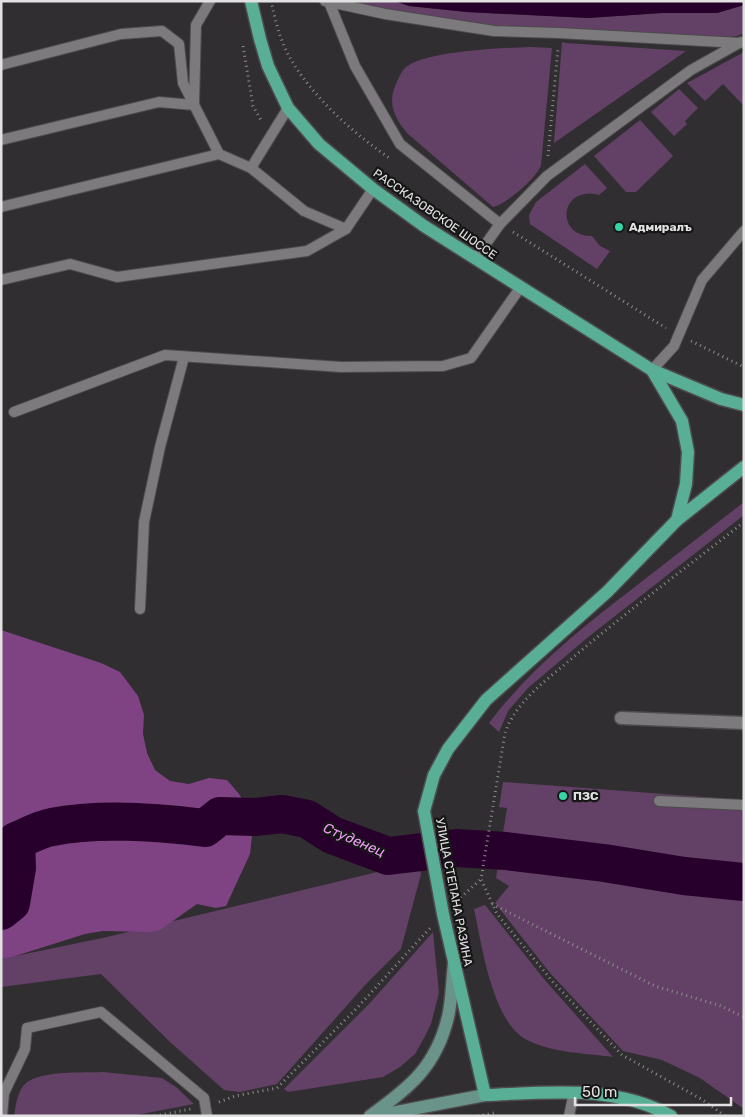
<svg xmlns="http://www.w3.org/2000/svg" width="745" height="1117" viewBox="0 0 745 1117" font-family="Rubik,sans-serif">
<rect width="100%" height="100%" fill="#302e30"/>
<g fill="#634066">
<path d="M347,1h47l15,5 58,6 121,6 74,-5h55l27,-8v28l-7,3 -26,4 -204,-12 -121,-18z"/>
<path d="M562,42l4,1 120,8 -132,92z"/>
<path d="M530,47l22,1 -11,117c-3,12 -37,41 -48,42l-85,-73c-11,-13 -20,-27 -14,-45 3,-7 6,-16 11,-21 18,-17 99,-20 125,-21z"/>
<path d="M744,52v54l-21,-22 -18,17 -18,-18z"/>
<path d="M679,89l19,19 -13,13 2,3 -13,12 -23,-24z"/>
<path d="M640,120l33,36 -37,36h-10l-32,-36z"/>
<path d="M585,164l22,24 -8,7c-40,-10 -44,42 -7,41l8,10 10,5 -13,18 -67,-45 -1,-9 7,-13z"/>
<path d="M744,502v13l-157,123 -59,50 -20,23 -9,21 -10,-9c41,-54 93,-96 147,-137 36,-28 72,-56 108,-84z"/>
<path d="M503,782l241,18v309l-44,-31 -38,-18 -39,-9 -73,-78 -55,-70 14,-17 -13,-8 11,-70 -8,-1z"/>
<path d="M419,862l2,12 -20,75 -35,35 -89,100 -37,8 -16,-2 -55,-49 -68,-67 -100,13v-28l106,-22z"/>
<path d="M485,905l59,74 69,78c-28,-4 -61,-4 -86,-17 -35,-18 -45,-95 -53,-131z"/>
<path d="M433,932l6,61 -8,31 -7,14 -9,16 -15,13 -17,10 -95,15 -4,-3 85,-85z"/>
<path d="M103,1072l59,6 14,9 18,17 -63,12h-117c2,-11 3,-25 12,-33 17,-13 56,-10 77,-11z"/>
</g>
<path fill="#7f4384" d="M1,630l100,33 19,9 18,24 6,19 -1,19 4,19 8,17 15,11 19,3 20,-6 18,2 12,14 15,23 -4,37 -24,52 -10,2 -19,-4 -37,26 -9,2 -48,-1 -18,3 -73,23 -11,2z"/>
<path fill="#28002c" d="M394,1h350v4l-27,8h-55l-74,5 -121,-6 -58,-6z"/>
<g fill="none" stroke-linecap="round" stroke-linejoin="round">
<path stroke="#28002c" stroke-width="38" d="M1,911l10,-8 6,-35 -1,-27c12,-5 24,-12 36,-14 45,-9 107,-5 153,1l15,-12 34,1 28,-3 25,5 25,16 56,21 69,-8 49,3 98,12 80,13 60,6"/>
<g stroke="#4d4b4d" stroke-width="12">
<g id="service">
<path d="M325,1l60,13 109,17 65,2 181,10"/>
<path d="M329,2l26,64 45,78 100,80"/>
<path d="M1,65l120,-31 41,-3 17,13 4,39 36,71 32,14 53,43 42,18 27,-40"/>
<path d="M1,140l158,-38 35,3 2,-80 14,-24"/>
<path d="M251,168l37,-60"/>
<path d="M1,207l218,-53"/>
<path d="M475,259l25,-35 47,-48 144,-106 50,-28"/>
<path d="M1,280l69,-16 47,13 190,-26 39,-22"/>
<path d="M652,370l22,-24 28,-66 42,-49"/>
<path d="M14,412l151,-57 176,12 102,-1 28,-8 49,-70"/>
<path d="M140,609l4,-87 16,-75 24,-90"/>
<path d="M659,801l85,4"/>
<path d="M2,1116l2,-23 21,-44 2,-21 74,-16 103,86 3,18"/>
<path d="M569,1116l5,-24"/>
</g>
</g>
<g stroke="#4d4b4d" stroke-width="15">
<path id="minor" d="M621,718l123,5"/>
</g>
<g stroke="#4d4b4d" stroke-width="15">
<g id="secondary">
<path d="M370,1116c39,-28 66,-49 78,-99 4,-17 4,-36 6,-54"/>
<path d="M376,1116l109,-21"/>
</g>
</g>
<g stroke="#4d4b4d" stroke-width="15">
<g id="primary">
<path d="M251,1l9,38 8,27 20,42 31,36 54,45 51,37 228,144 69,29 23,6"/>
<path d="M652,370l30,51 6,31 -2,32 -9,36"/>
<path d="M671,1116c-56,-32 -125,-23 -186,-21l-42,-181 -19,-103 10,-36 14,-26 38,-49 121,-108 70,-72 67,-53"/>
</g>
</g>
<g stroke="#8d8c8d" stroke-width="3" stroke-dasharray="1 4" stroke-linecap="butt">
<path d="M271,1c4,18 9,39 18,55 22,40 65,78 102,103"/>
<path d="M243,46l10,60 9,16"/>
<path d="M548,156l10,-108"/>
<path d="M513,232l153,96"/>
<path d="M691,341l53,26"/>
<path d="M457,901l24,-22"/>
<path d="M492,904l163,82 66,20 23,11"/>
<path d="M219,1102l16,-6 42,-8 80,-80 73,-80"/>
<path d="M155,1116l36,-7"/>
<path d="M478,1116l16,-3"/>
<path d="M725,1116l-22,-16 -81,-45 -69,-73 -56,-68 -16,-35 24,-146c11,-32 41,-52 65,-73 56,-48 116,-92 174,-138"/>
</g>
<use href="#service" stroke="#7c7a7c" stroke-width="10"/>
<use href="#minor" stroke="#7c7a7c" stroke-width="12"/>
<use href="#secondary" stroke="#6a9489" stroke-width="12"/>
<use href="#primary" stroke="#59af95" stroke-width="12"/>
</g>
<g fill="#37d4a6" stroke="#171617" stroke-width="2">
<circle cx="619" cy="227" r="5"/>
<circle cx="563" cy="796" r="5"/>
</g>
<g text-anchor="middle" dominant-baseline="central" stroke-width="4.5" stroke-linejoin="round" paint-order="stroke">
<g font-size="12" fill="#e3e2e3" stroke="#171617">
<text transform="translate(435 214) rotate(35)">РАССКАЗОВСКОЕ ШОССЕ</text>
<text transform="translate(454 892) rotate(79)">УЛИЦА СТЕПАНА РАЗИНА</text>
</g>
<g font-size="12" font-weight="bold" fill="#e3e2e3" stroke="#171617" text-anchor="start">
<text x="629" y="227">Адмиралъ</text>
<text x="573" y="796">ПЗС</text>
</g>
<g font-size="14" font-style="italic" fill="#f39ffa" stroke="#171617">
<text transform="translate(354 840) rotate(23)">Студенец</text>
</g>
</g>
<rect width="745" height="1117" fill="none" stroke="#e3e2e3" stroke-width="5"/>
<path d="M575 1097v8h156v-8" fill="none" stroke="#e3e2e3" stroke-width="2.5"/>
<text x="582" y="1097" font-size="15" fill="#e3e2e3" stroke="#171617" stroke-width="4" paint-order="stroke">50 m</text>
</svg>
